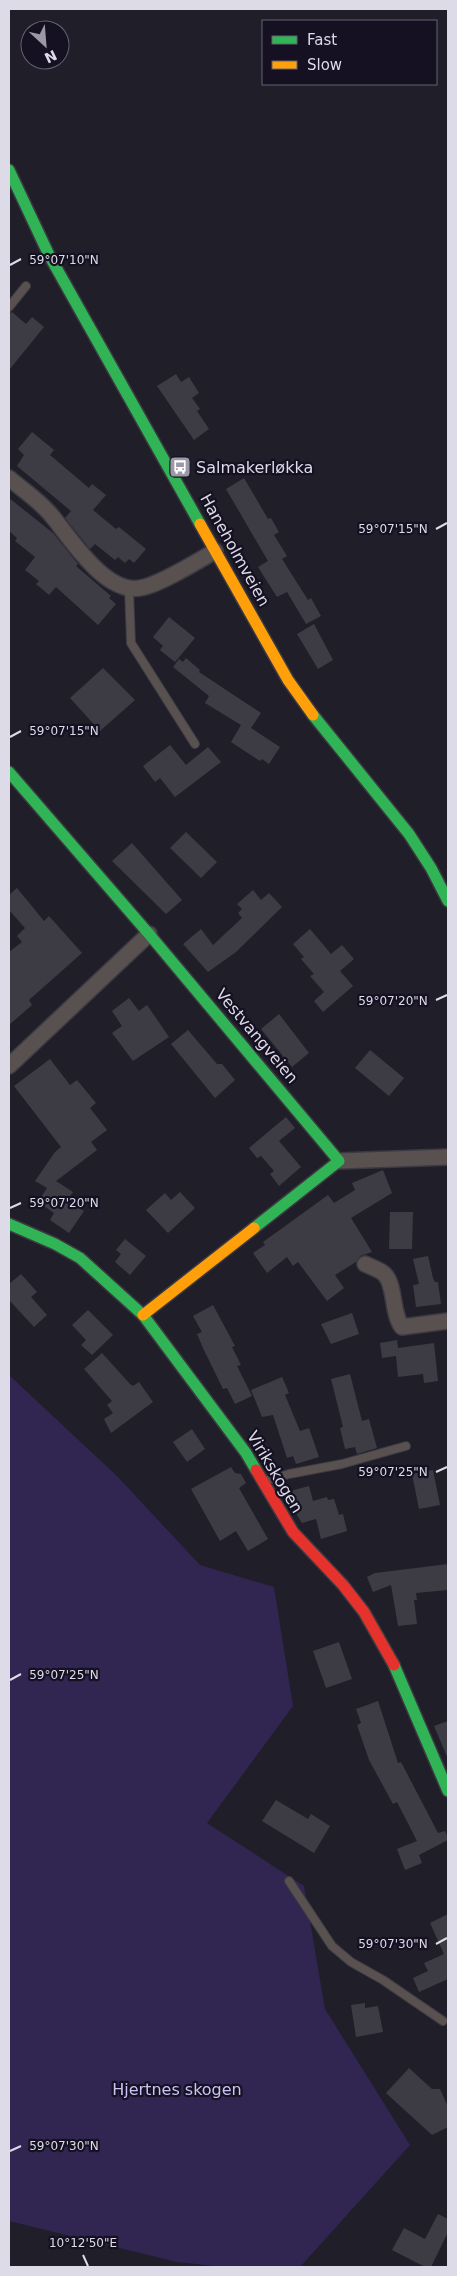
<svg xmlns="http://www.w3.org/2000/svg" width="457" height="2276" viewBox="0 0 457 2276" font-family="'DejaVu Sans',sans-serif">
<rect width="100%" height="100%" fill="#201e28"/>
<path fill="#302651" d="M9,1375l108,101 83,89 74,22 19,119 -86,117 97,63 21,123 85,136 -110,122h-76l-47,-5 -168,-41z"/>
<g fill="#3d3c44">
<path d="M12,312l14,12 6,-7 12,10 -35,43v-57z"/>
<path d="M176,374l5,8 8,-5 10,16 -7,5 8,11 -3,2 12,18 -15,11 -37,-54z"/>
<path d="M32,432l22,18 -4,5 39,33 3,-4 14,11 -13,15 23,19 3,-2 27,22 -12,14 -5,-4 -4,4 -7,-6 -3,3 -20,-16 -5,5 -25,-31 6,-7 -54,-45 7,-11 -6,-6z"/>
<path d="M244,478l24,41 3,-1 8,14 -5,3 13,21 -5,3 26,41 3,-2 10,18 -15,8 -19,-32 -10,5 -19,-30 10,-6 -42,-72z"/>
<path d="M9,498l44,35 25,31 -2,2 35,30 -2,2 7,6 -18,21 -42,-38 -7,8 -13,-11 3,-3 -14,-11 10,-13 -20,-16 2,-3 -8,-7z"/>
<path d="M169,617l26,21 -20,24 -15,-12 3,-4 -10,-9z"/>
<path d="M314,624l19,36 -15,9 -21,-35z"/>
<path d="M186,658l14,12 -1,2 62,41 -10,15 29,19 -11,17 -7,-5 -2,2 -29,-19 10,-17 -36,-22 4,-7 -36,-29 6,-8 4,3z"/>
<path d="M103,668l32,32 -35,31 -30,-33z"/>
<path d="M170,745l16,20 22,-18 13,15 -46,35 -15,-19 -5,4 -12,-16z"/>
<path d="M186,832l31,30 -16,16 -31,-30z"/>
<path d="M132,843l50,57 -16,14 -54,-53z"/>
<path d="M17,888l27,33 5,-5 33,37 -53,47 3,5 -23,20v-73l13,-10 -5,-6 8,-8 -16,-18v-15z"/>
<path d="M253,890l8,10 8,-7 13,14 -46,45 -28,20 -25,-28 18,-15 12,16 29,-27 -4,-5 4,-4 -5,-5z"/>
<path d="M310,929l21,25 11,-9 12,14 -14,12 13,15 -30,26 -9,-11 10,-9 -14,-16 4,-2 -13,-15 3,-2 -11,-13z"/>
<path d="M129,998l10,13 8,-6 22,32 -36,24 -21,-28 10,-7 -10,-15z"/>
<path d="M279,1014l30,39 -17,14 -31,-38z"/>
<path d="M188,1030l29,34h5l13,16 -20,18 -44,-54z"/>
<path d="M370,1050l34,28 -15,18 -34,-28z"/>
<path d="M50,1059l20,26 7,-5 19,23 -6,5 17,22 -16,12 6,8 -41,31 17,11 -6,8 17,11 -15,22 -19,-13 4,-7 -16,-11 9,-14 -12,-7 20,-29 6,-5 -47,-61z"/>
<path d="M286,1117l9,11 -16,13 22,26 -22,19 -9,-12 4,-3 -13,-15 -4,2 -8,-10z"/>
<path d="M383,1170l9,23 -41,25 21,34 -12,4 -4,6 -21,13 9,13 -17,13 -29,-39 -5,4 -6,-9 -20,16 -14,-20 12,-8 -2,-3 65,-47 6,8 21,-13 -3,-7z"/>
<path d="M180,1192l15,16 -27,25 -22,-23 19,-17 6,7z"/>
<path d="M390,1212h23l-1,37h-23z"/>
<path d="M125,1239l21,17 -16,19 -15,-13 6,-8 -5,-4z"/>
<path d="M428,1256l5,22 2,4h3l3,22 -25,3 -3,-22 6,-1 -6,-25z"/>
<path d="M21,1274l16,18 -6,5 16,18 -13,12 -25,-27v-16z"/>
<path d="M213,1305l22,41 -3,1 9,18 -4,1 15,30 -17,8 -8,-16 -4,1 -20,-41 -6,-14 5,-2 -9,-16z"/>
<path d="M88,1310l25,25 -21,20 -11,-10 5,-5 -14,-15z"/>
<path d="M352,1313l7,21 -28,10 -10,-20z"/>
<path d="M397,1340l1,8 36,-5 4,38 -14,2 -1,-9 -25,3 -2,-21 -14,2 -2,-15z"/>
<path d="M102,1353l28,31 3,2 6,-4 14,20 -42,31 -7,-14 9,-6 -6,-8 5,-4 -28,-32z"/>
<path d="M350,1374l12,47 7,-2 8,29 -20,6 -2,-7 -10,2 -5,-21 3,-1 -12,-48z"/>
<path d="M282,1377l7,16 -4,2 15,36 9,-3 10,29 -23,7 -3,-8 -6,2 -14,-43 -11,2 -11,-27z"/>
<path d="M192,1429l13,20 -18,13 -14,-20z"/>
<path d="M231,1467l4,6 6,1 5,9 -7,5 29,51 -20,12 -12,-20 -16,10 -29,-52z"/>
<path d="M433,1470l7,35 -21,4 -7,-35z"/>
<path d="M309,1486l4,15 14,-4 1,3 6,-1 5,16 4,-1 4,17 -26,8 -5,-20 -14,4 -19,-30z"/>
<path d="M448,1564v26l-32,3 1,7h-3l3,24 -19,2 -7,-41 -18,7 -6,-15 8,-4z"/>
<path d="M339,1642l13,37 -26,9 -13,-37z"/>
<path d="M378,1701l20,62 3,-1 37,71 7,-2 3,6v3l-29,15 3,8 -17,7 -8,-21 20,-8 -20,-39 -4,2 -24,-44 -12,-35 4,-2 -5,-14z"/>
<path d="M448,1721v38l-14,-33z"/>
<path d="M276,1800l32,19 3,-5 19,12 -16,27 -52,-32z"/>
<path d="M448,1914v65l-29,13 -6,-14 15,-7 -4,-8 20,-9 -14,-31z"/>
<path d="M365,2003v5l13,-2 5,26 -27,5 -5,-32z"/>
<path d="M409,2068l23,21h8l8,18v20l-16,8 -46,-42z"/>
<path d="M438,2214l10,5v13l-17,35h-6l-33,-17 12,-22 21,11z"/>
</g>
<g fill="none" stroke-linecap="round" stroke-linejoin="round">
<g stroke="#3b3942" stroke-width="10">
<g id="lane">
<path d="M9,307l17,-21"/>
<path d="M129,589l2,54 64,101"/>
<path d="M264,1481l25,-7 53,-10 64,-18"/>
<path d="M289,1881l43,65 19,16 32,18 60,41"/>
</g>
</g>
<g stroke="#3b3942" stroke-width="18">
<g id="street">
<path d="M9,478c14,12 31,23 43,38 19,23 53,78 88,72 19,-3 58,-27 75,-37"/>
<path d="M9,1066l140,-132"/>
<path d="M339,1161l109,-4"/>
<path d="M365,1264c6,3 13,5 18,9 13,9 8,40 19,54l46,-6"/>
</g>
</g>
<g stroke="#3b3942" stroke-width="14">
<g id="fast">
<path d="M9,170l40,85 151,269"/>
<path d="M313,715l96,119 22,34 17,33"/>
<path d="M9,772l140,162 190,227 -85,67"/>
<path d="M9,1224l46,20 25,14 63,57 103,138 10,17"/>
<path d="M394,1665l54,126"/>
</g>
</g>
<g stroke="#3b3942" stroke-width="14">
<g id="slow">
<path d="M200,524l88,156 25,35"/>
<path d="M143,1315l111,-87"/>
</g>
</g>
<g stroke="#3b3942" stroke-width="14">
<path id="jam" d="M256,1470l37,62 50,53 21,27 30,53"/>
</g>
<use href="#lane" stroke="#585150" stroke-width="8"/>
<use href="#street" stroke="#585150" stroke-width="15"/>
<use href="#fast" stroke="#30b455" stroke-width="11"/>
<use href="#slow" stroke="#ff9f0a" stroke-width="11"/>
<use href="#jam" stroke="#e5322d" stroke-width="11"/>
</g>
<path fill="none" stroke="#dddbe8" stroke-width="2" d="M10,265l11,-6M436,529l11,-6M10,737l11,-6M436,1000l11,-5M10,1208l11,-5M436,1472l11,-5M10,1680l11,-6M436,1944l11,-6M10,2151l11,-5M83,2255l5,11"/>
<defs>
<g id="bus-square" transform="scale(1.125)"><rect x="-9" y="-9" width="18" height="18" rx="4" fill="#9b99a5" stroke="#151122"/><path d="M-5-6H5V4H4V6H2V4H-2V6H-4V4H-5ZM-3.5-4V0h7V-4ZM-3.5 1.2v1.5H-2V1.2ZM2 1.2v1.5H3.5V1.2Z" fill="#fff"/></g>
</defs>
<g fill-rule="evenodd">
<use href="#bus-square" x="180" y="467"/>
</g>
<g text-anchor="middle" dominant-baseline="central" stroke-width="4.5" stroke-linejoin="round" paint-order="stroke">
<g font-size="16" fill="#dddbe8" stroke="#151122" text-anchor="start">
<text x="196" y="467">Salmakerløkka</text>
</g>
<g font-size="16" fill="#dddbe8" stroke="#151122">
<text transform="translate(235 550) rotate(61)">Haneholmveien</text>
<text transform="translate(257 1036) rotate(50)">Vestvangveien</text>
<text transform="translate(275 1472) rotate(59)">Virikskogen</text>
</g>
<g font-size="16" fill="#cbc3f5" stroke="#151122">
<text x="177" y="2089">Hjertnes skogen</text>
</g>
</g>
<g font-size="12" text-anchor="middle" fill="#dddbe8" stroke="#151122" stroke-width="4.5" stroke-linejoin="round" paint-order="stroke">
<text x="64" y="264">59°07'10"N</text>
<text x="393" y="533">59°07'15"N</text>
<text x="64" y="735">59°07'15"N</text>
<text x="393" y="1005">59°07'20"N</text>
<text x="64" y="1207">59°07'20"N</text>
<text x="393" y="1476">59°07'25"N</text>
<text x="64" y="1679">59°07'25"N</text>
<text x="393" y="1948">59°07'30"N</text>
<text x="64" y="2150">59°07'30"N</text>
<text x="83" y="2247">10°12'50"E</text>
</g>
<rect width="457" height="2276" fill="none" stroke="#dddbe8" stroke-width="20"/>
<rect x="262" y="20" width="175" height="65" fill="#151122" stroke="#656271"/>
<rect x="272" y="36" width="25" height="8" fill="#30b455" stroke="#656271"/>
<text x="307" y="45" font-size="15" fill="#dddbe8">Fast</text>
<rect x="272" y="61" width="25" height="8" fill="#ff9f0a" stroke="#656271"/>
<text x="307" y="70" font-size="15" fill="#dddbe8">Slow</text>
<g transform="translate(45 45) rotate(154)"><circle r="24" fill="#151122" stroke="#656271"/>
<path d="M0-4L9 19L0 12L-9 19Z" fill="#9b99a5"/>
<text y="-8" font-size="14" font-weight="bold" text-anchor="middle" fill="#dddbe8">N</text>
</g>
</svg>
